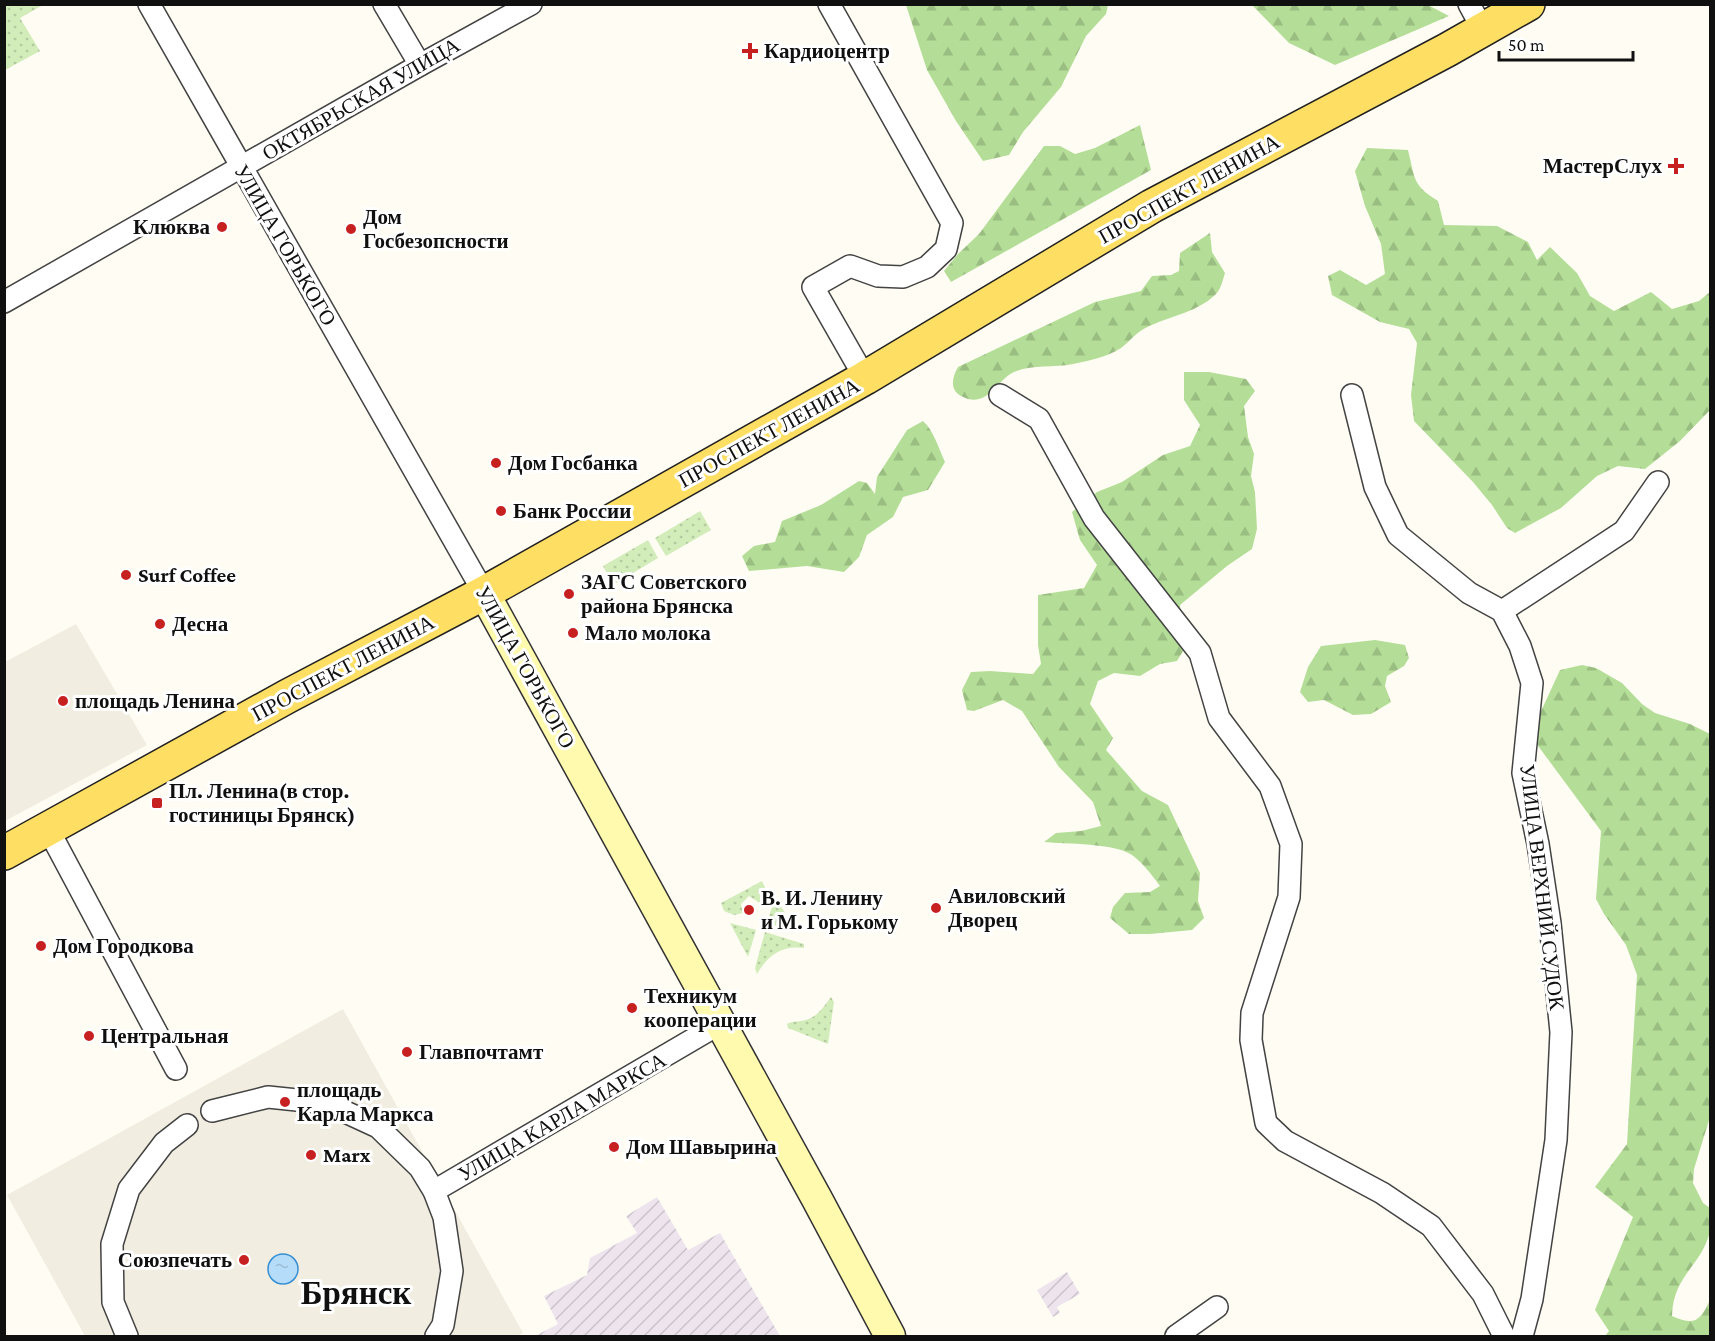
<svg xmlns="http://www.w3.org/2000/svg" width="1715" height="1341" viewBox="0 0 1715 1341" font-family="'Crimson Pro',serif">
<defs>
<pattern id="industrial-furrows" width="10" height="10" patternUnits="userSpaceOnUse" patternTransform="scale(1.5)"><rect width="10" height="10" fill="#eee4ee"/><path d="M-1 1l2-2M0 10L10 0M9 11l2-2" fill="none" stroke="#cbc3cb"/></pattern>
<pattern id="grass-dots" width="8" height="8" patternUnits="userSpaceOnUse" patternTransform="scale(1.5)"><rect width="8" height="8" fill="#d2ecba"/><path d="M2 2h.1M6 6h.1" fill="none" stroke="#b3c99f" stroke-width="1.8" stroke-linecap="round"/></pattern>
<pattern id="forest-firs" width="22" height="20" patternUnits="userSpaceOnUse" patternTransform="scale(1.5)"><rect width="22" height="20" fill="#b4de98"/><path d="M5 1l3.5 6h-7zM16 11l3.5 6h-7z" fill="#9abd82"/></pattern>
<pattern id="water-ripples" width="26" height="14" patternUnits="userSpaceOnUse" patternTransform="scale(1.5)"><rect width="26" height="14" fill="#b5dcf9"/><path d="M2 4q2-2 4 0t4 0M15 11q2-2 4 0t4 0" fill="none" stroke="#9bbcd4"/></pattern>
</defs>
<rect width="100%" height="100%" fill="#fffdf3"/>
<g fill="url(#industrial-furrows)">
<path d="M657,1197l31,53 32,-17 60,103h-245l23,-12 -14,-28 43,-21 3,-17 47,-25 -11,-17z"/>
<path d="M1067,1272l13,22 -23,13 3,6 -7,4 -16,-27z"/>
</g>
<g fill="url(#grass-dots)">
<path d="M5,4l38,1 -23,13 20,33 -35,19z"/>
<path d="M700,511l11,19 -45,26 -11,-18z"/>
<path d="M648,540l10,18 -45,27 -10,-19z"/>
<path d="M762,881l4,9v10l-5,4 -12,-8 -8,8 2,9 -9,2 -10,-4 -3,-8z"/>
<path d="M775,897l22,35 -30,-9z"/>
<path d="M730,923l26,7 -8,27z"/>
<path d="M765,932l39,12v4c-22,-3 -36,7 -47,26l-2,-6z"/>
<path d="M831,997l3,5 -6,42 -40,-16 -1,-4c5,-3 9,-2 14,-3 15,-2 21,-12 30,-24z"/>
</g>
<g fill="url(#forest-firs)">
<path d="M906,5v-1l202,1 -2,9 -20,22 -25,51 -38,45 -14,23 -26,6 -27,-40 -29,-51z"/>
<path d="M1252,5h176l21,11 -114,49 -46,-22z"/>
<path d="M1140,125l11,45 -200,112 -7,-11 14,-17 21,-20 65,-88h16l15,8 20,-6z"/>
<path d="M1367,148l41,2c7,28 4,35 30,51l6,24 53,1 31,16 9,18 13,-13 27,26 13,23 24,15 37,-19 21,17 27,-8 11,-9v118l-30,31 -35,28 -27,-3 -21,10 -36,32 -46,25 -8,-5 -15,-23 -19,-23 -59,-61 -3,-26 6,-52 -8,-14 -29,-7 -48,-27 -4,-19 12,-6 26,15 19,-11 -4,-30 -16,-38 -10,-35z"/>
<path d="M1210,233l2,19 13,21c-2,6 -4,16 -9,21 -20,20 -50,22 -74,36 -8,5 -14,13 -21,18 -14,9 -33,13 -48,16 -20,4 -41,0 -59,8 -17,8 -24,32 -46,27 -18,-5 -18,-18 -10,-32l137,-65 46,-11 11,-15 19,-1 8,-4 1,-18z"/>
<path d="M1184,372h25l37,7 9,12 -11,15 4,31 6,17 -3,22 4,16 2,37 -5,20 -25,17 -47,39 5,43 -8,13 -17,3 -20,12 -26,-3 -16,8 -8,23 23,34 -7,12 36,41 26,14 32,68 -2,28 6,17 -12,12 -42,4h-21l-19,-16 3,-11 12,-14 25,-1 10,-6c-8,-11 -17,-23 -28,-31 -17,-12 -66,-11 -88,-13l12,-9 25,-2 20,-5 -8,-24 -34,-35 -37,-56 -19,-11 -29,11 -7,-1 -5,-20 9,-18 19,-1 43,3 8,-10 -3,-19v-50l46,-7 13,-23 -17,-25 -8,-28 25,-20 25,-10 41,-27 27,-9 10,-21 -16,-25z"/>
<path d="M923,421c11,10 15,26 22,41l-17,28 -25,7 -10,20 -26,18 -8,22 -15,15 -37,-6 -58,5 -7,-15 12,-10 21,-4 7,-21 39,-16 38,-24 8,2 8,11 2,-17 30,-47z"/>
<path d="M1375,640l30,5 4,13 -5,8 -17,10 -2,10 6,16 -20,12 -18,1 -29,-15 -16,2 -8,-10 8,-25 13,-21z"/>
<path d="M1582,665l14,3 26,15 20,21 13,9 35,11 20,10v383l-16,52 -1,14 10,20 7,5c0,7 2,16 0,23 -8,35 -37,44 -38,85 23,10 28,5 38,-16v36h-105l4,-5 -14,-21 38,-93 -38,-30 32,-43 10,-169 -11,-30 -22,-31 -8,-15 5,-68 -71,-96 30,-65z"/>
</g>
<g fill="#f1ede0">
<path d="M76,624l71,121 -142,76v-159z"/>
<path d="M343,1009l180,324 -6,3h-432l-78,-141z"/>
</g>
<circle fill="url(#water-ripples)" stroke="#388fd3" stroke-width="1.5" cx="283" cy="1269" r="15"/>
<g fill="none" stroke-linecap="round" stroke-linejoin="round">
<g stroke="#434343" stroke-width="24">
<g id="street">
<path d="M149,4l335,589"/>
<path d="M384,4l36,61"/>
<path d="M829,4l123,219 -6,26 -19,18 -24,10 -25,-1 -28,-10 -37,21 52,91"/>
<path d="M1469,4l14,26"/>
<path d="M4,302l416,-237 111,-61"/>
<path d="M1000,395l39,24 55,99 106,135 19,65 51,68 21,58 -2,53 -37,116 -1,27 15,83 19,18 97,52 49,33 52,68 21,42"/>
<path d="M1352,395l23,92 23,48 71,58 33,18 18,35 12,37 -9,90 15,71 12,79 11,109 -5,108 -24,159 -10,37"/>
<path d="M1502,611l122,-80 34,-49"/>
<path d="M48,829l128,240"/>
<path d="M212,1111l56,-14 58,6 52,24 42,41 14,23 10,26 8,54 -9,54 -7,11"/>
<path d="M434,1191l287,-168"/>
<path d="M127,1336l-14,-34 -1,-58 17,-55 35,-46 23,-18"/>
<path d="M1176,1336l41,-29"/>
</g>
</g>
<g stroke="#323232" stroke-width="33">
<path id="secondary" d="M484,593l333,606 73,137"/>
</g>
<g stroke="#212121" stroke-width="36">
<path id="primary" d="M4,853l284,-157 196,-103 381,-215 287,-172 295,-156 81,-46"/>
</g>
<use href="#street" stroke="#fff" stroke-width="21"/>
<use href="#secondary" stroke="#fffaae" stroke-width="30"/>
<use href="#primary" stroke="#fedf64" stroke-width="33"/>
</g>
<g fill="#c72021" stroke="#fff" stroke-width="2">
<path d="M747 42h6v6h6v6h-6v6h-6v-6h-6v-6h6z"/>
<path d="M1673 157h6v6h6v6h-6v6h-6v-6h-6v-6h6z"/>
<circle cx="222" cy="227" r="6"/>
<circle cx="351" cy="229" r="6"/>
<circle cx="496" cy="463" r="6"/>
<circle cx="501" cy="511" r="6"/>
<circle cx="126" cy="575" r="6"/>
<circle cx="569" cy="594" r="6"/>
<circle cx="160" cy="624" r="6"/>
<circle cx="573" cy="633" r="6"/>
<circle cx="63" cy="701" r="6"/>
<rect x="151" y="797" width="12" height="12" rx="3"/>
<circle cx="936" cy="908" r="6"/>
<circle cx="749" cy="910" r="6"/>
<circle cx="41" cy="946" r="6"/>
<circle cx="632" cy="1008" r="6"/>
<circle cx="89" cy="1036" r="6"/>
<circle cx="407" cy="1052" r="6"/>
<circle cx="285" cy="1102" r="6"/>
<circle cx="614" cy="1147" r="6"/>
<circle cx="311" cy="1155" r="6"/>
<circle cx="244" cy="1260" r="6"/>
</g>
<g text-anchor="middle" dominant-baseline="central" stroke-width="6" stroke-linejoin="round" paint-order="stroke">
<g font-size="21" font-weight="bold" fill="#101010" stroke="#fff" text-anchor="start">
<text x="764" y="51">Кардиоцентр</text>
<text x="1662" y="166" text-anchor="end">МастерСлух</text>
<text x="363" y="217">Дом<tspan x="363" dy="24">Госбезопсности</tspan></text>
<text x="210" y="227" text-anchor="end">Клюква</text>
<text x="508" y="463">Дом Госбанка</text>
<text x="513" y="511">Банк России</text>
<text x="138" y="575">Surf Coffee</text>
<text x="581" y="582">ЗАГС Советского<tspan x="581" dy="24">района Брянска</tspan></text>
<text x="172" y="624">Десна</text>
<text x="585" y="633">Мало молока</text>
<text x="75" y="701">площадь Ленина</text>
<text x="169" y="791">Пл. Ленина(в стор.<tspan x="169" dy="24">гостиницы Брянск)</tspan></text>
<text x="948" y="896">Авиловский<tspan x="948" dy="24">Дворец</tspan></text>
<text x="761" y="898">В. И. Ленину<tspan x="761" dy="24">и М. Горькому</tspan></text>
<text x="53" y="946">Дом Городкова</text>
<text x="644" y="996">Техникум<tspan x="644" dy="24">кооперации</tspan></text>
<text x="101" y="1036">Центральная</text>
<text x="419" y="1052">Главпочтамт</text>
<text x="297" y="1090">площадь<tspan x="297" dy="24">Карла Маркса</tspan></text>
<text x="626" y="1147">Дом Шавырина</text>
<text x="323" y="1155">Marx</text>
<text x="232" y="1260" text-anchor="end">Союзпечать</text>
</g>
<g font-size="21" fill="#101010" stroke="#fff">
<text transform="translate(361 99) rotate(-30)">ОКТЯБРЬСКАЯ УЛИЦА</text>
<text transform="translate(1189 189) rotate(-29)">ПРОСПЕКТ ЛЕНИНА</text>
<text transform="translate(285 245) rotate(60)">УЛИЦА ГОРЬКОГО</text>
<text transform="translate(769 433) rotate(-29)">ПРОСПЕКТ ЛЕНИНА</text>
<text transform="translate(525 667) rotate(61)">УЛИЦА ГОРЬКОГО</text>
<text transform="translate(343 668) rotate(-28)">ПРОСПЕКТ ЛЕНИНА</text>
<text transform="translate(1542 887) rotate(83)">УЛИЦА ВЕРХНИЙ СУДОК</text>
<text transform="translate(562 1117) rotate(-30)">УЛИЦА КАРЛА МАРКСА</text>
</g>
<g font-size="33" font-weight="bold" fill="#101010" stroke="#fff">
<text x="356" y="1292">Брянск</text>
</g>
</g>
<rect width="1715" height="1341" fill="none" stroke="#101010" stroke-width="12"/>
<path d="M1499 51v9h134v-9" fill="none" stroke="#101010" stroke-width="3"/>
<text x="1508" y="51" font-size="18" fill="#101010" stroke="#ffffff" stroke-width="4.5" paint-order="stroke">50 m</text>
</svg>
